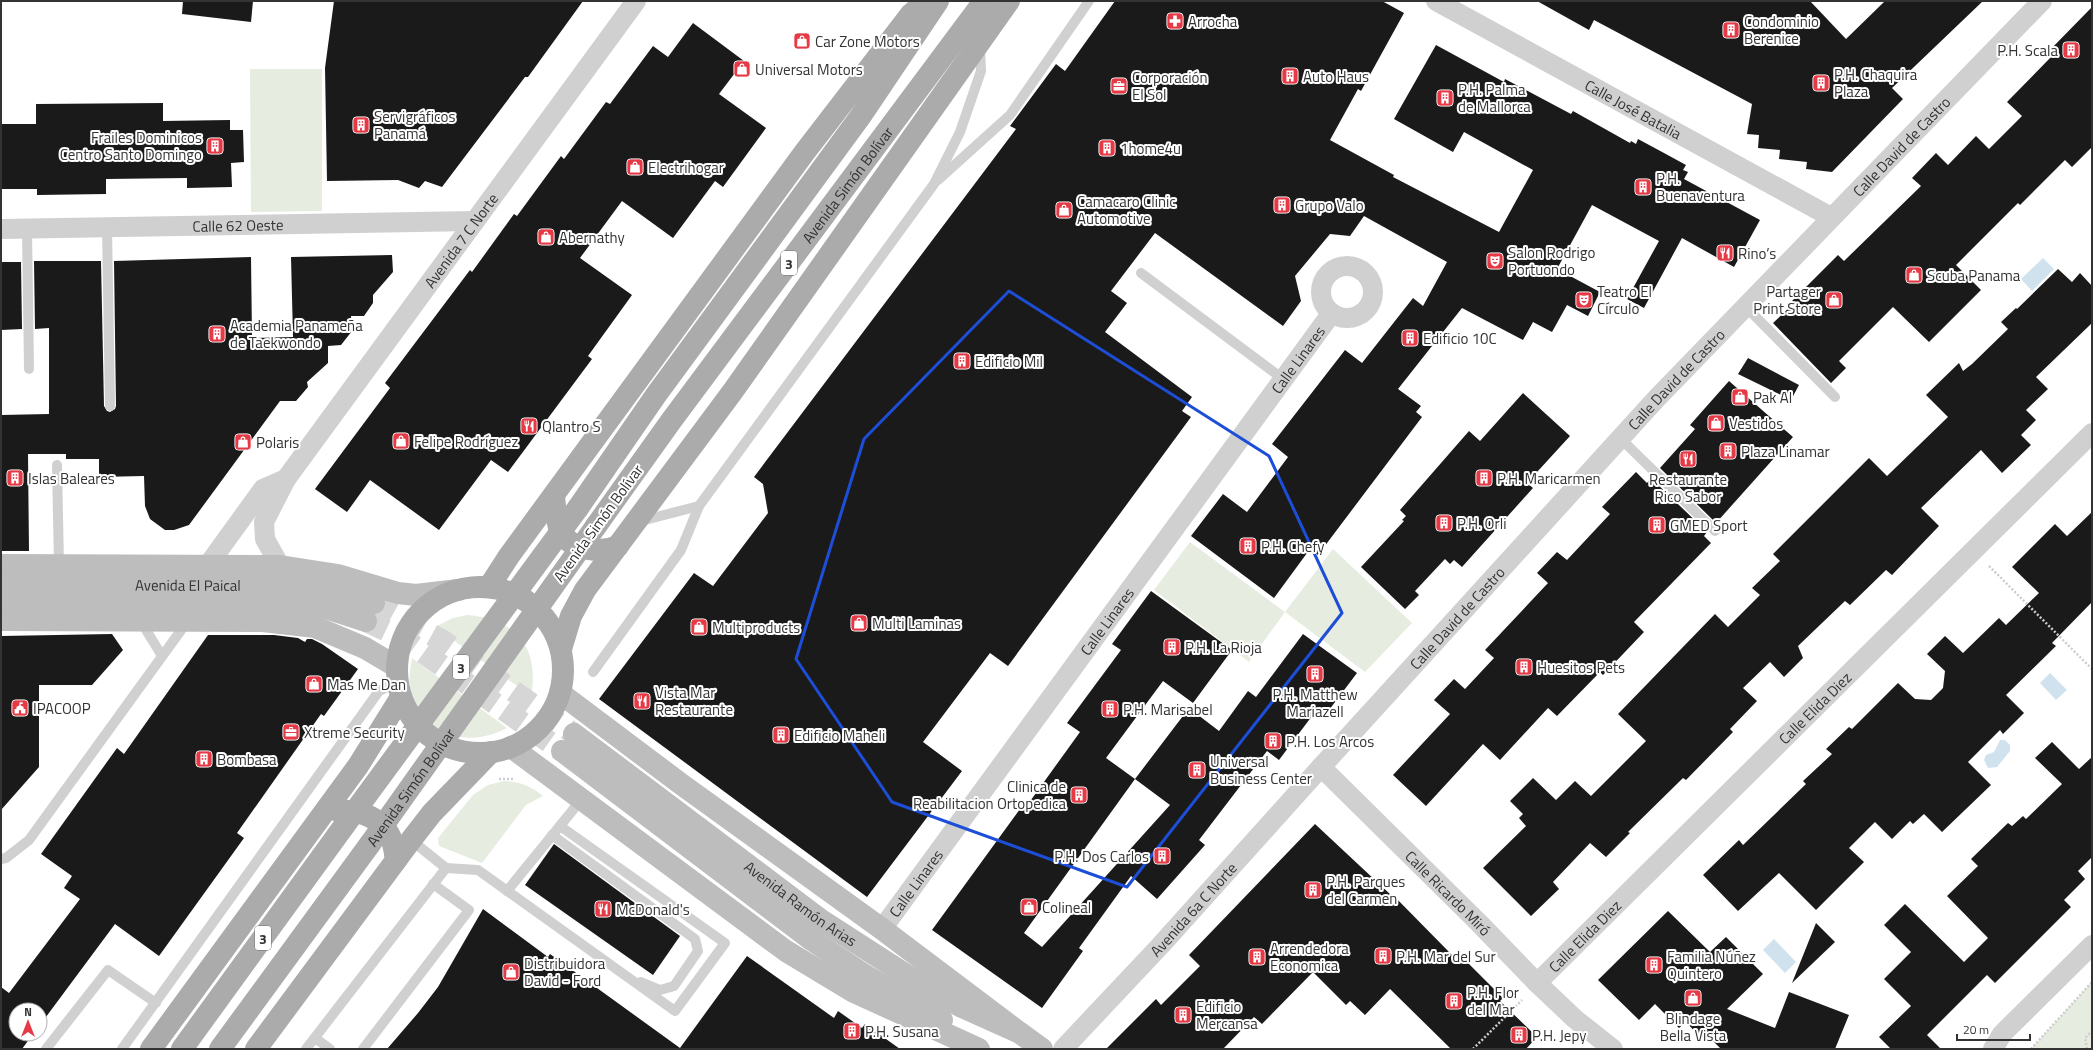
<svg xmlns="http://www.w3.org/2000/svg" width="2093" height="1050" viewBox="0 0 2093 1050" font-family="'Titillium Web',sans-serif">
<rect width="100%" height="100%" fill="#fff"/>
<g fill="#e6ecdf">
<path d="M250,69h72v142l-71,1z"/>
<path d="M1190,542l95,70 48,-63 79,74 -47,49 -80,-60 -36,50 -95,-72z"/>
<path d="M468,615c48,4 72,33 63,81l-96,-69 18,-9z"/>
<path d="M412,658l95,70c-38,20 -84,10 -96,-36 -3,-11 -1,-22 1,-34z"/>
<path d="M504,781c16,1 27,5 39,15l-17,9 -44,58 -43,-17 -1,-8 35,-43 15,-10z"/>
<path d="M2092,982v67h-61z"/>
</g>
<g fill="#cfe2ee">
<path d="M2043,258l11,11 -22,22 -11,-12z"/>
<path d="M2050,673l17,17 -11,10 -16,-17z"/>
<path d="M2000,740h5l5,5v6l-13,16 -9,1 -4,-8 2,-5 8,-3z"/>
<path d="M1774,939l22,23 -11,11 -22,-23z"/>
</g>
<g fill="#1a1a1a">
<path d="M183,1h70l-2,21 -69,-8z"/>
<path d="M334,1h249l-55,76h-3l-83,110 -17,-6 -6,7 -21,-8 -71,1 -2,-113z"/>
<path d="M1115,1h267l22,12 -43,78 -3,-2 -28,51 64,35 -1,2 106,55 34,-62 -69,-38 -11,20 -59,-33 42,-74 68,37 1,-3 66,35 2,-3 57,32 1,-2 5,3 2,-5 26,14 22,12 -3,5 5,2 -4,7 76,41 -26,47 -52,-29 -38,70 -17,-9 32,-58 -67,-36 -35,64 43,23 -12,24 -21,-11 -15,27 -19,-10 -10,18 -61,-32 -64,81 23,17 -5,6 6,5 -104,138 -8,-6 -36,49 -83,-62 32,-42 24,18 41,-55 -16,-13 73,-94 17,13 51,-65 10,8 24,-44 -83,-46 -14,20 -20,-2 -35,42 6,25 -18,25 -128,-93 -44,58 16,12 -22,29 87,65 -10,14 9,6 -183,249 -18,-13 -67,89 39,29 -95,126 -268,-198 95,-126 19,13 55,-73 -5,-29 -9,-7 262,-348 -6,-3 46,-62 9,7z"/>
<path d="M1537,1h273l36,38 39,-38h98l-91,87 11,11 -71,73 -26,-3 1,-7 -28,-3 1,-9 -22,-2 1,-13 -12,-1 5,-30 -158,-84 -5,10z"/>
<path d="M2092,7v140l-20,20 -7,-7 -45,45 -2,-2 -62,62 25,25 -52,52 -36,-35 -54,54 7,7 -15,15 -58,-60 17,-16 -2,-2 50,-50 6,6 77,-75 -9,-8 24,-25 12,12 28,-29 13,13 33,-33 -15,-14 44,-45 -4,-4z"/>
<path d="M693,23l51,38 -25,33 47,34 -43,59 -8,-6 -42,57 -51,-37 -42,57 52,37 -44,61 4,3 -84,113 -17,-12 -52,70 -69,-50 -23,32 -32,-23 75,-101 -5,-5 85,-113 2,2 42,-58 3,2 44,-60 3,3 42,-57 4,2 43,-58 15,11z"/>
<path d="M163,103v18l67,-1v10h13l1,32 -13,1 1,24 -45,1v-10l-81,1v15l-69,1v-6h-36v-65h35v-20z"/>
<path d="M392,255l1,17 -20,23v8l-9,13h-13l1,15 -11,14 -13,1v17l-21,19 1,5 -12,14h-16l-91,124 -15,5h-9l-15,-11 -5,-13 -1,-30 -45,1v-18h-33v-5h-38l1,97h-28v-136l48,-1v-86l-14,1 -1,-68h67l3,145 3,5 3,1 5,-3 1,-3 -2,-145 137,-4 1,81 41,-1 -2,-80z"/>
<path d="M1,262h20l1,67 -21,1z"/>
<path d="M2058,269l14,13 8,-9 12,13v37l-56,54 12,12 -22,21 10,10 -15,15 10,10 -29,28 -21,-23 -60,58 18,18 -47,49 -6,-5 -36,35 -5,-4 -47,45 5,12 -19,19 -14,-15 -27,26 14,13 -27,28 3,3 -47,48 -3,-2 -55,54 2,1 -24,24 -16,-14 -37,39 6,7 -28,27 -48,-48 43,-42 -7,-8 4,-4 -13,-13 23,-23 23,22 19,-19 16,15 55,-55 -28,-27 97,-100 13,13 32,-32 -8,-7 28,-27 -7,-7 96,-96 18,18 61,-59 -22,-22 33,-32 4,8 9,-7 36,-35 -7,-7 15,-14 1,1z"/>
<path d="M1748,358l51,27 -8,15 -53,-26z"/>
<path d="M1729,381l64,56 -77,86 -56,-55 35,-39 -5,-4z"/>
<path d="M1523,393l47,43 -43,47 6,5 -71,79 -8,-7 -4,4 -5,-5 -30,32 4,4 -14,14 -44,-42 43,-46 -2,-1 4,-4 -6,-6 69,-79 11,10z"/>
<path d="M1636,472l11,11 4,-5 56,54 -3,4 7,7 -77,79 10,10 -41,43 -3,-3 -43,44 -9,-8 -48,52 -17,-16 -57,62 -33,-31 57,-61 -16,-14 20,-21 11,10 29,-31 -9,-8 63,-67 -11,-10 20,-21 10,8 43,-46 -8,-7z"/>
<path d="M2092,512v90l-40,41 4,3 -50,49 18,18 -21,21 -3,-4 -32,32 23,23 -49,47 -18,-18 -11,10 -3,-3 -18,18 -17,-17 -26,26 15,14 -48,48 -37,-37 -41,38 -35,-36 36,-35 4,5 63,-61 -3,-3 29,-27 -6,-5 23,-22 3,2 46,-46 17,16 16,1 12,-12 2,-17 -18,-17 18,-18 18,17 36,-35 7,7 33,-32 -27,-26 43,-43 12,12z"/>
<path d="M1151,591l81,59 -39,53 -30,-22 -57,77 29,21 -111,154 18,14 128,-142 -35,-26 54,-71 30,23 29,-40 8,6 47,-63 54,39 -31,41 -8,-6 -39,52 -12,-9 -68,89 6,5 -48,54 -26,-23 -52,72 4,3 -41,57 -110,-78 88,-121 3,2 57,-79 -13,-9 54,-73 -9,-6z"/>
<path d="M112,634l11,16 -31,35h-53v82l-38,43v-174z"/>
<path d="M208,635h66l24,3 7,4 2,-3h5l10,5 36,25 -34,47 -3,-2 -84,119 7,5 -85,118 -44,-32 -75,101v-15h-24v24h17l-11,15h-21v-62l8,6 71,-94 -16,-11 8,-12 -31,-22 76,-106 7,6z"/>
<path d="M2052,742l27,27 13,-12v100l-14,14 7,8 -21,21 7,7 -76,76 -8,-8 -60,60 14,14h-50l-12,-12 32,-31 -27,-27 27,-27 -27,-27 21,-21 59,58 24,-24 -41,-42 31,-30 -7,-7 37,-36 4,3 11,-10 3,3 36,-35 -27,-26z"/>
<path d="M1315,824l76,71 1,-1 61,62 4,-4 46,46 -3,3 37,36 -11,12h-75l-61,-60 -25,26 -15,-14 -4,4 -33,-33 -51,52 -8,-7 -31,32h-117l50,-50 5,6 39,-39 -11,-11z"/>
<path d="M554,844l126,92 -27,39 -128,-90z"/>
<path d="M483,909l65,48 2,-3 130,94 67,-92 87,62 4,-7 24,17 3,-4 35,25h-513l31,-36 20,-26z"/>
<path d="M1668,911l42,41 16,-15 37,37 -36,35 48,19 14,-36 60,23 -14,34h-114l-17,-17 -5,4 -13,-14 -7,6 -24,-24 -16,16 -41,-40z"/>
<path d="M1816,923l19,19 -43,41z"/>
</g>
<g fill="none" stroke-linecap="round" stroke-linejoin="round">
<g stroke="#d6d6d6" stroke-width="22" stroke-dasharray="22 11" stroke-linecap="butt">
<path d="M374,603l69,38 131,93"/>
<path d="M366,621l38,18 158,112"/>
</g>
<g stroke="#cdcdcd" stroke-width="2.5" stroke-dasharray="2 2" stroke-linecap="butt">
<path d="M1989,566l103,103"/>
<path d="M499,779h15"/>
<path d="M1473,1049l49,-49"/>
<path d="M2031,1049l61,-67"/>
<path d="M2087,1049l-2,-11 7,-7"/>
</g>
<g stroke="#d0d0d0" stroke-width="10">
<path d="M938,180l72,-65 79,-114"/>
<path d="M107,228l3,178"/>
<path d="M27,229l2,140"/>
<path d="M1141,273l142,106"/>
<path d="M1745,306l90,91"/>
<path d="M1620,438l95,93"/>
<path d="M57,465l2,101"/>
<path d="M641,521l58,-15 235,-322 26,-52 21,-61 -1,-24"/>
<path d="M140,620l22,36"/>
<path d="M593,672l88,-122 18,-44"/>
<path d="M552,835l143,104 3,12 -24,35 -14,4 -19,-8"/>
<path d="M411,840l35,28"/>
<path d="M1,859l5,-1 23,-18 158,-218"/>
<path d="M507,891l74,-91"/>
<path d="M315,1038l15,11"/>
<path d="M46,1049l62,-79 48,33"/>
<path d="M122,1049l257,-358 19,-9"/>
<path d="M306,1049l140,-181 32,2 197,141 50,-68 -165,-117"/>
<path d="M363,1049l106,-139 -36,-26"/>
</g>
<g stroke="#d0d0d0" stroke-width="20">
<path id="s1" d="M1436,1l395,216"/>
<path id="s2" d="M1,229l474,-8"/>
<circle cx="1347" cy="292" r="26"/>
<path d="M208,565l55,-76 23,-10"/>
<path id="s3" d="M280,566l-15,-27 -1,-17 22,-43 350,-478"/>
<path id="s4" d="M1321,767l158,156 58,60 38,36 38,30"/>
<path id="s5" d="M882,929l449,-615"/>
<path id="s6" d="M1537,983l555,-550"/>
<path id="s7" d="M1063,1049l97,-103 161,-179 336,-369 385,-397"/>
<path d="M1993,1049l9,-15 90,-89"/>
</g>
<g stroke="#bdbdbd" stroke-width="22">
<path d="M1,565l279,1 58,9 60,18 18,2 42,-5"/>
<path id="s8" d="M1,584l280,1 93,18"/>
<path d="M1,604l280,-1 45,5 40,13"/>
<path d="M1,620l262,1 52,6 50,21 32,19"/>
<path d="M560,693l121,91 201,145 138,104"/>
<path id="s9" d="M574,734l247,186 104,67 37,20 58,26 22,16"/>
<path d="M511,747l275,204 68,41 125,57"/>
<path d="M562,751l247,187 54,36 79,46"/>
</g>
<g stroke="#ababab" stroke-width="22">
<path d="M554,496c1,11 2,24 6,34 9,20 40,24 58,16"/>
<path d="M578,508l78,-113 204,-278 78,-116"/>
<path id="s10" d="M596,526l75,-105 313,-420"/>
<path d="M489,587l20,-31 295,-403 107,-139 16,-13"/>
<circle cx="480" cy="670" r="83"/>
<path d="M561,649l10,-33 14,-26 148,-199 276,-390"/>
<path d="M338,811c21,-2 46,7 54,30 2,5 3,13 4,19"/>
<path d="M151,1049l207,-283 43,-69"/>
<path d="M182,1049l162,-223"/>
<path d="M220,1049l150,-205"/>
<path d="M256,1049l155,-209 21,-27 59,-61"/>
</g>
<g stroke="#ababab" stroke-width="22">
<path d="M344,826l234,-318"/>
<path id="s11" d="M370,844l226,-318"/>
</g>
</g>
<path fill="none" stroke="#1d4ed8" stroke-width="3" stroke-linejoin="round" d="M1009,291l260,165 73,157 -215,274 -235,-85 -96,-143 68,-220z"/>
<defs>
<g id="pharmacy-square" transform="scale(0.9)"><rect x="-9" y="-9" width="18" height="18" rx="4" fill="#e63946" stroke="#fff"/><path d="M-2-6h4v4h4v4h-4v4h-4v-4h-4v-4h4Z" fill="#fff"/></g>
<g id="building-square" transform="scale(0.9)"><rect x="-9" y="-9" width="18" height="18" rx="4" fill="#e63946" stroke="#fff"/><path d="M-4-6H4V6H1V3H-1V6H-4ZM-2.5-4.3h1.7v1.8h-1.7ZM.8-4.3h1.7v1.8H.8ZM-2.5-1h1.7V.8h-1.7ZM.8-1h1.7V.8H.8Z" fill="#fff"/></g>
<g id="shop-square" transform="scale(0.9)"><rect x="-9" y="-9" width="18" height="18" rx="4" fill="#e63946" stroke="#fff"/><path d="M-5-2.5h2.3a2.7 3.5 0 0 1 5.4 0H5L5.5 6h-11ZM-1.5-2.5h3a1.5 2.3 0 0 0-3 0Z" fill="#fff"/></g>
<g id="office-square" transform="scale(0.9)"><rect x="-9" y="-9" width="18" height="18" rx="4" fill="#e63946" stroke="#fff"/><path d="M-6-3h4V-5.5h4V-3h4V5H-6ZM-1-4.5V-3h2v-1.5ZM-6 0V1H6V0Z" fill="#fff"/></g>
<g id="restaurant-square" transform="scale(0.9)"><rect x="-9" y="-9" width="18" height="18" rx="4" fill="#e63946" stroke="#fff"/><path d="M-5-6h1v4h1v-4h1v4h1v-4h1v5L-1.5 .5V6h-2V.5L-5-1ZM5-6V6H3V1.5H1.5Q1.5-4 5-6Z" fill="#fff"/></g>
<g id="theatre-square" transform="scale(0.9)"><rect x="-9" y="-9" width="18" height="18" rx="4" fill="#e63946" stroke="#fff"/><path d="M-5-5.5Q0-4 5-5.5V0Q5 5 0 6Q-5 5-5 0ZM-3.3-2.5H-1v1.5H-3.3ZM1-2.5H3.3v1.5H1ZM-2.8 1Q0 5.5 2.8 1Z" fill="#fff"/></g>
<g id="civic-square" transform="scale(0.9)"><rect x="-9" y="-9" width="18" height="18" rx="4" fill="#e63946" stroke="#fff"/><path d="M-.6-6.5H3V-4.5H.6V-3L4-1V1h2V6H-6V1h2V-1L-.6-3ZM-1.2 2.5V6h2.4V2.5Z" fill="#fff"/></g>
</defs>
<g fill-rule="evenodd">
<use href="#pharmacy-square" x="1175" y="21"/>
<use href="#building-square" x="1731" y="30"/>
<use href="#shop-square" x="802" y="41"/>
<use href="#building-square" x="2071" y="50"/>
<use href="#shop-square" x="742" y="69"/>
<use href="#building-square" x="1290" y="76"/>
<use href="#building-square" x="1821" y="83"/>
<use href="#office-square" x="1119" y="86"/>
<use href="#building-square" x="1445" y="98"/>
<use href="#building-square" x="361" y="125"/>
<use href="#building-square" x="215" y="146"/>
<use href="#building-square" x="1107" y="148"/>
<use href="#shop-square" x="635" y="167"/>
<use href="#building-square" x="1643" y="187"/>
<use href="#building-square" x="1282" y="205"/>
<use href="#shop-square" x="1064" y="210"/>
<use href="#shop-square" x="546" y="237"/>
<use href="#restaurant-square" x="1725" y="253"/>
<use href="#theatre-square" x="1495" y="261"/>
<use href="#shop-square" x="1914" y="275"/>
<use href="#theatre-square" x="1584" y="300"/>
<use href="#shop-square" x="1834" y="300"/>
<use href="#building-square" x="217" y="334"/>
<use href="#building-square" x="1410" y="338"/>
<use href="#building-square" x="962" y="361"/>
<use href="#shop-square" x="1740" y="397"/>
<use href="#shop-square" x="1716" y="423"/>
<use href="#restaurant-square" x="529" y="426"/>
<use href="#shop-square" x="401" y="441"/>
<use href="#shop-square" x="243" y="442"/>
<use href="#building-square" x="1728" y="451"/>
<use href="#restaurant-square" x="1688" y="459"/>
<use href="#building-square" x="15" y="478"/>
<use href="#building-square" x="1484" y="478"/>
<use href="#building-square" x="1444" y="523"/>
<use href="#building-square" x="1657" y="525"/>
<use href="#building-square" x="1248" y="546"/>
<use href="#shop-square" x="859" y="623"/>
<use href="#shop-square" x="699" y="627"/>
<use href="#building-square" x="1172" y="647"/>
<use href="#building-square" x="1524" y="667"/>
<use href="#building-square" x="1315" y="674"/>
<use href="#shop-square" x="314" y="684"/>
<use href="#restaurant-square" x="642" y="701"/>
<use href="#civic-square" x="20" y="708"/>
<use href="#building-square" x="1110" y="709"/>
<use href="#office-square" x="291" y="732"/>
<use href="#building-square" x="781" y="735"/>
<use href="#building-square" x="1273" y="741"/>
<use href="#building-square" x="204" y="759"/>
<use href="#building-square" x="1197" y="770"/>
<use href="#building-square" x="1079" y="795"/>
<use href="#building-square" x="1162" y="856"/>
<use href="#building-square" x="1313" y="890"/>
<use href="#shop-square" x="1029" y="907"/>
<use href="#restaurant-square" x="603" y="909"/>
<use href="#building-square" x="1383" y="956"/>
<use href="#building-square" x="1257" y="957"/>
<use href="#building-square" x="1654" y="965"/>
<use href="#shop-square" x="511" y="972"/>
<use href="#shop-square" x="1693" y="998"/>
<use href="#building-square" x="1454" y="1001"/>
<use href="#building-square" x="1183" y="1015"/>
<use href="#building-square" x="852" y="1031"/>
<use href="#building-square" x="1519" y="1035"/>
</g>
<g text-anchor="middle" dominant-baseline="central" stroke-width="4" stroke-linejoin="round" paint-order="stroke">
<g fill="#fff" stroke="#707070" stroke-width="1">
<rect x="781" y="251" width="16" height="24" rx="3"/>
<rect x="453" y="655" width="16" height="24" rx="3"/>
<rect x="255" y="926" width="16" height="24" rx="3"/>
</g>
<g font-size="14" font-weight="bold" fill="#333">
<text x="789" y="263">3</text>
<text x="461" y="667">3</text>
<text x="263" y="938">3</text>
</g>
<g font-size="15" fill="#333" stroke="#fff" text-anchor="start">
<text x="1188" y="21">Arrocha</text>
<text x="1744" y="21">Condominio<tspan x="1744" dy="17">Berenice</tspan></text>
<text x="815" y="41">Car Zone Motors</text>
<text x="2058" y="50" text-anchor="end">P.H. Scala</text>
<text x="755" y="69">Universal Motors</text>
<text x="1834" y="74">P.H. Chaquira<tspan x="1834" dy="17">Plaza</tspan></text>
<text x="1303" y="76">Auto Haus</text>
<text x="1132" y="77">Corporación<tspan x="1132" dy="17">El Sol</tspan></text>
<text x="1458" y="89">P.H. Palma<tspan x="1458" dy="17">de Mallorca</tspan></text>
<text x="374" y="116">Servigráficos<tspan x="374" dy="17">Panamá</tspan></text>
<text x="202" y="137" text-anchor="end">Frailes Dominicos<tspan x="202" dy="17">Centro Santo Domingo</tspan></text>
<text x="1120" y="148">1home4u</text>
<text x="648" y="167">Electrihogar</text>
<text x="1656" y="178">P.H.<tspan x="1656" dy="17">Buenaventura</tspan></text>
<text x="1077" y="201">Camacaro Clinic<tspan x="1077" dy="17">Automotive</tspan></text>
<text x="1295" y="205">Grupo Valo</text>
<text x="559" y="237">Abernathy</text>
<text x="1508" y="252">Salon Rodrigo<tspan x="1508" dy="17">Portuondo</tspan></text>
<text x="1738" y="253">Rino’s</text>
<text x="1927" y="275">Scuba Panama</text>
<text x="1597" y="291">Teatro El<tspan x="1597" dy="17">Círculo</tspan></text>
<text x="1821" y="291" text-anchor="end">Partager<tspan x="1821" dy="17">Print Store</tspan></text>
<text x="230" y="325">Academia Panameña<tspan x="230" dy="17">de Taekwondo</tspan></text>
<text x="1423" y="338">Edificio 10C</text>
<text x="975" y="361">Edificio Mil</text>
<text x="1753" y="397">Pak Al</text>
<text x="1729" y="423">Vestidos</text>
<text x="542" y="426">Qlantro S</text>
<text x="414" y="441">Felipe Rodríguez</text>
<text x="256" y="442">Polaris</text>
<text x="1741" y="451">Plaza Linamar</text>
<text x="28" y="478">Islas Baleares</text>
<text x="1497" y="478">P.H. Maricarmen</text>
<text x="1688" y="479" text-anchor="middle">Restaurante<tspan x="1688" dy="17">Rico Sabor</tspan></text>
<text x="1457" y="523">P.H. Orli</text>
<text x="1670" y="525">GMED Sport</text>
<text x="1261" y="546">P.H. Chefy</text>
<text x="872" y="623">Multi Laminas</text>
<text x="712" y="627">Multiproducts</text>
<text x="1185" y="647">P.H. La Rioja</text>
<text x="1537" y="667">Huesitos Pets</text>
<text x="327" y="684">Mas Me Dan</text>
<text x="655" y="692">Vista Mar<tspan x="655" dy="17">Restaurante</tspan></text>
<text x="1315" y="694" text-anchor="middle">P.H. Matthew<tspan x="1315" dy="17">Mariazell</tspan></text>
<text x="33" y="708">IPACOOP</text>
<text x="1123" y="709">P.H. Marisabel</text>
<text x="304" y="732">Xtreme Security</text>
<text x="794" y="735">Edificio Maheli</text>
<text x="1286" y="741">P.H. Los Arcos</text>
<text x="217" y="759">Bombasa</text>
<text x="1210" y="761">Universal<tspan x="1210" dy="17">Business Center</tspan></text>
<text x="1066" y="786" text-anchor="end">Clinica de<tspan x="1066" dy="17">Reabilitacion Ortopedica</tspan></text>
<text x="1149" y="856" text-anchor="end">P.H. Dos Carlos</text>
<text x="1326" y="881">P.H. Parques<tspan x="1326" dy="17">del Carmen</tspan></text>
<text x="1042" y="907">Colineal</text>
<text x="616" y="909">McDonald's</text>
<text x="1270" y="948">Arrendedora<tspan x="1270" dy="17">Economica</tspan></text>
<text x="1396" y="956">P.H. Mar del Sur</text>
<text x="1667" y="956">Familia Núñez<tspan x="1667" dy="17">Quintero</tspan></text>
<text x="524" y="963">Distribuidora<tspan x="524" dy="17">David - Ford</tspan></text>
<text x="1467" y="992">P.H. Flor<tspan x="1467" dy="17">del Mar</tspan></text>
<text x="1196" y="1006">Edificio<tspan x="1196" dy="17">Mercansa</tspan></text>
<text x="1693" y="1018" text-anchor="middle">Blindage<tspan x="1693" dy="17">Bella Vista</tspan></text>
<text x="865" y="1031">P.H. Susana</text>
<text x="1532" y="1035">P.H. Jepy</text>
</g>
<g font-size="15" fill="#333" stroke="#fff">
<text stroke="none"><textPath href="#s1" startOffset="225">Calle José Batalia</textPath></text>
<text stroke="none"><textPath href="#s7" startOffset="1232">Calle David de Castro</textPath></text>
<text stroke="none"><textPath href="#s10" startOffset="424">Avenida Simón Bolívar</textPath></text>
<text stroke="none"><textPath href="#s2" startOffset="237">Calle 62 Oeste</textPath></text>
<text stroke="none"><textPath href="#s3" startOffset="392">Avenida 7 C Norte</textPath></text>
<text stroke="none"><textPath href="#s5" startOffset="705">Calle Linares</textPath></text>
<text stroke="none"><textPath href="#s7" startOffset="908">Calle David de Castro</textPath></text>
<text transform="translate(598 523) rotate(-54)">Avenida Simón Bolívar</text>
<text stroke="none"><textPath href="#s8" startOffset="187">Avenida El Paical</textPath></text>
<text stroke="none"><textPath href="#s7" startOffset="584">Calle David de Castro</textPath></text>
<text stroke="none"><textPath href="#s5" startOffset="381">Calle Linares</textPath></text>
<text stroke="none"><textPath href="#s6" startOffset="391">Calle Elida Diez</textPath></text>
<text stroke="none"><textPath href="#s11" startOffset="70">Avenida Simón Bolívar</textPath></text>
<text stroke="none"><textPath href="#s5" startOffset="57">Calle Linares</textPath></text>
<text stroke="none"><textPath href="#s4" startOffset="179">Calle Ricardo Miró</textPath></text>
<text stroke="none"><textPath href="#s9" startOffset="283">Avenida Ramón Arias</textPath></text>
<text stroke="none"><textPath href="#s7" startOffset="191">Avenida 6a C Norte</textPath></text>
<text stroke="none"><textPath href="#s6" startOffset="67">Calle Elida Diez</textPath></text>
</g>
</g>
<rect width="2093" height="1050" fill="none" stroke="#333333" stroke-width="4"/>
<g transform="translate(28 1022)"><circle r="19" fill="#ffffff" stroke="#adadad"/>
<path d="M0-3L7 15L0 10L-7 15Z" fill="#e63946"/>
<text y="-6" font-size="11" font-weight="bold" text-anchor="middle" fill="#333333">N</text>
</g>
<path d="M1957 1034v6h73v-6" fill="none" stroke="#333333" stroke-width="2"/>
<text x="1963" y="1034" font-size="12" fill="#333333" stroke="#ffffff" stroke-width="3" paint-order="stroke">20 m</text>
</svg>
